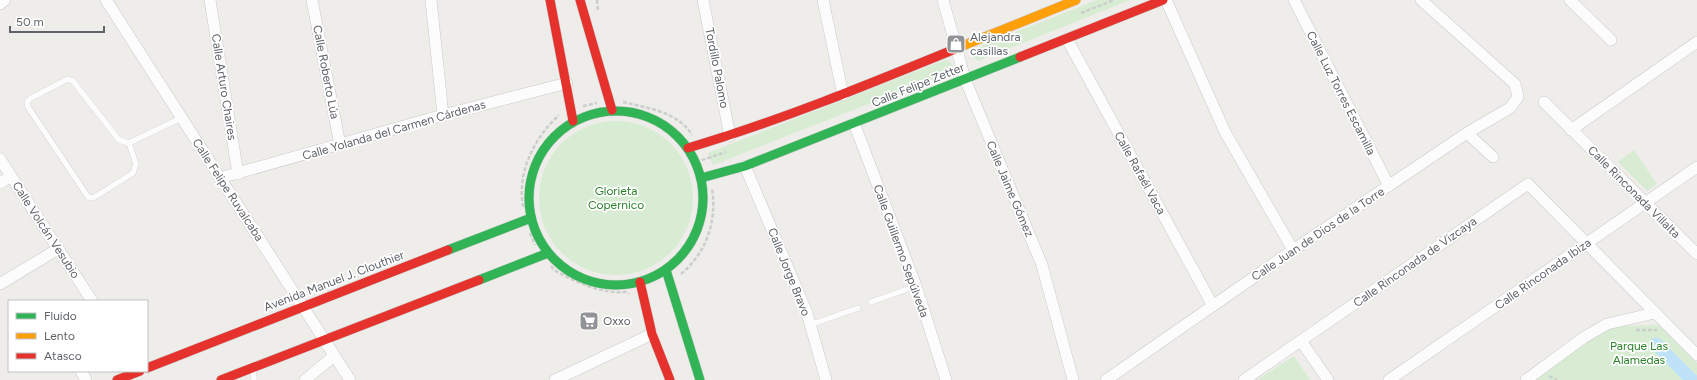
<svg xmlns="http://www.w3.org/2000/svg" width="1697" height="380" viewBox="0 0 1697 380" font-family="Figtree,sans-serif">
<rect width="100%" height="100%" fill="#efedea"/>
<g fill="#d7ecd3">
<path d="M1097,0h33l-152,61 -6,-5 1,-7z"/>
<path d="M945,60l4,1 3,3 1,5 -3,3 -237,93 -5,-12z"/>
<circle cx="616" cy="198" r="77"/>
<path d="M1634,150l23,34 -10,7 -29,-29z"/>
<path d="M1659,325l38,38v17h-170l81,-51 15,-3z"/>
<path d="M1294,356l16,24h-53z"/>
</g>
<g fill="none" stroke-linecap="round" stroke-linejoin="round">
<path stroke="#bee3f9" stroke-width="13" d="M1656,344l36,36"/>
<g stroke="#cacacb" stroke-width="6">
<g id="lane">
<path d="M129,143l7,21 -3,9 -40,25 -5,-1 -60,-90 -1,-5 4,-4 37,-19 5,2 46,59 10,3 52,-25"/>
<path d="M871,302l45,-16"/>
<path d="M810,325l48,-17"/>
<path d="M253,369l1,11"/>
</g>
</g>
<g stroke="#cacacb" stroke-width="12">
<g id="street">
<path d="M106,0l244,380"/>
<path d="M210,0l28,174"/>
<path d="M312,0l28,145"/>
<path d="M431,0l12,115"/>
<path d="M703,0l27,136"/>
<path d="M823,0l20,95"/>
<path d="M943,0l22,79 77,186 31,115"/>
<path d="M1166,0l59,132 68,118"/>
<path d="M1294,0l95,186"/>
<path d="M1570,0l41,40"/>
<path d="M0,4l5,-4"/>
<path d="M1067,39l146,267"/>
<path d="M1544,102l153,152"/>
<path d="M854,123l62,163 30,94"/>
<path d="M1571,130l126,-88"/>
<path d="M1467,133l26,24"/>
<path d="M0,159l92,142"/>
<path d="M745,166l62,147 19,67"/>
<path d="M220,178l223,-63 124,-32"/>
<path d="M0,183l11,-7"/>
<path d="M0,284l58,-35"/>
<path d="M1301,341l27,39"/>
<path d="M81,371l5,9"/>
<path d="M305,380l29,-24"/>
<path d="M555,380l97,-46"/>
<path d="M1106,380l187,-130 174,-117 43,-25 8,-11 -3,-13 -94,-84"/>
<path d="M1244,380l284,-196 169,171"/>
<path d="M1389,380l308,-213"/>
<path d="M1526,380l57,-42 24,-14 48,-11"/>
</g>
</g>
<g stroke="#cbcbcc" stroke-width="10">
<g id="fast">
<circle cx="616" cy="198" r="87"/>
<path d="M701,178l44,-12 275,-109"/>
<path d="M448,250l83,-32"/>
<path d="M666,270l34,110"/>
<path d="M479,280l69,-27"/>
</g>
</g>
<g stroke="#cbcbcc" stroke-width="10">
<path id="slow" d="M955,49l121,-49"/>
</g>
<g stroke="#cbcbcc" stroke-width="10">
<g id="jam">
<path d="M550,0l23,121"/>
<path d="M580,0l32,110"/>
<path d="M1020,57l143,-57"/>
<path d="M688,148c91,-27 179,-63 267,-99"/>
<path d="M640,282l12,52 18,46"/>
<path d="M147,368l301,-118"/>
<path d="M117,380l23,-9"/>
<path d="M221,380l258,-100"/>
</g>
</g>
<g stroke="#cacfcc" stroke-width="2.5" stroke-dasharray="4 2" stroke-linecap="butt">
<path d="M597,0l1,11"/>
<path d="M1081,13l33,-13"/>
<path d="M623,102c24,6 54,9 69,33"/>
<path d="M583,106l14,-3"/>
<path d="M696,162l30,-10"/>
<path d="M523,207c-6,-35 11,-69 36,-92"/>
<path d="M530,233l5,12"/>
<path d="M551,266l3,4c22,12 46,24 72,22l3,2"/>
<path d="M681,274c26,-22 36,-53 31,-86"/>
<path d="M1636,330h21"/>
<path d="M1549,376l8,4"/>
</g>
<use href="#lane" stroke="#fdfcfc" stroke-width="5.5"/>
<use href="#street" stroke="#fdfcfc" stroke-width="11"/>
<use href="#fast" stroke="#30b455" stroke-width="9"/>
<use href="#slow" stroke="#ff9f0a" stroke-width="9"/>
<use href="#jam" stroke="#e5322d" stroke-width="9"/>
</g>
<defs>
<g id="shop-square" transform="scale(1)"><rect x="-9" y="-9" width="18" height="18" rx="4" fill="#919396" stroke="#fff"/><path d="M-5-2.5h2.3a2.7 3.5 0 0 1 5.4 0H5L5.5 6h-11ZM-1.5-2.5h3a1.5 2.3 0 0 0-3 0Z" fill="#fff"/></g>
<g id="supermarket-square" transform="scale(1)"><rect x="-9" y="-9" width="18" height="18" rx="4" fill="#919396" stroke="#fff"/><path d="M-6-5.5h2.5l.6 2H6L4.5 2H-2.5L-4.4-4H-6ZM-1.5 3.2a1.3 1.3 0 1 0 .1 0ZM3 3.2a1.3 1.3 0 1 0 .1 0Z" fill="#fff"/></g>
</defs>
<g fill-rule="evenodd">
<use href="#shop-square" x="956" y="44"/>
<use href="#supermarket-square" x="589" y="321"/>
</g>
<g text-anchor="middle" dominant-baseline="central" stroke-width="3.5" stroke-linejoin="round" paint-order="stroke">
<g font-size="12" fill="#5e6368" stroke="#fff" text-anchor="start">
<text x="970" y="37">Alejandra<tspan x="970" dy="14">casillas</tspan></text>
<text x="603" y="321">Oxxo</text>
</g>
<g font-size="12" fill="#5e6368" stroke="#fff">
<text transform="translate(717 68) rotate(79)">Tordillo Palomo</text>
<text transform="translate(326 72) rotate(79)">Calle Roberto Lúa</text>
<text transform="translate(918 85) rotate(-22)">Calle Felipe Zetter</text>
<text transform="translate(224 87) rotate(81)">Calle Arturo Chaires</text>
<text transform="translate(1341 93) rotate(63)">Calle Luz Torres Escamilla</text>
<text transform="translate(394 130) rotate(-16)">Calle Yolanda del Carmen Cárdenas</text>
<text transform="translate(1140 173) rotate(61)">Calle Rafaél Vaca</text>
<text transform="translate(1010 189) rotate(67)">Calle Jaime Gómez</text>
<text transform="translate(228 190) rotate(57)">Calle Felipe Ruvalcaba</text>
<text transform="translate(1634 192) rotate(45)">Calle Rinconada Villalta</text>
<text transform="translate(46 230) rotate(57)">Calle Volcán Vesubio</text>
<text transform="translate(1318 234) rotate(-34)">Calle Juan de Dios de la Torre</text>
<text transform="translate(901 251) rotate(70)">Calle Guillermo Sepúlveda</text>
<text transform="translate(1415 262) rotate(-35)">Calle Rinconada de Vizcaya</text>
<text transform="translate(789 272) rotate(68)">Calle Jorge Bravo</text>
<text transform="translate(1543 274) rotate(-35)">Calle Rinconada Ibiza</text>
<text transform="translate(334 281) rotate(-21)">Avenida Manuel J. Clouthier</text>
</g>
<g font-size="12" fill="#2c822a" stroke="#fff">
<text x="616" y="191">Glorieta<tspan x="616" dy="14">Copernico</tspan></text>
<text x="1639" y="346">Parque Las<tspan x="1639" dy="14">Alamedas</tspan></text>
</g>
</g>
<rect x="8" y="300" width="140" height="72" fill="#ffffff" stroke="#bfc1c3"/>
<rect x="16" y="313" width="20" height="6" fill="#30b455" stroke="#bfc1c3"/>
<text x="44" y="320" font-size="12" fill="#5e6368">Fluido</text>
<rect x="16" y="333" width="20" height="6" fill="#ff9f0a" stroke="#bfc1c3"/>
<text x="44" y="340" font-size="12" fill="#5e6368">Lento</text>
<rect x="16" y="353" width="20" height="6" fill="#e5322d" stroke="#bfc1c3"/>
<text x="44" y="360" font-size="12" fill="#5e6368">Atasco</text>
<path d="M10 26v6h94v-6" fill="none" stroke="#5e6368" stroke-width="2"/>
<text x="16" y="26" font-size="12" fill="#5e6368" stroke="#ffffff" stroke-width="3" paint-order="stroke">50 m</text>
</svg>
